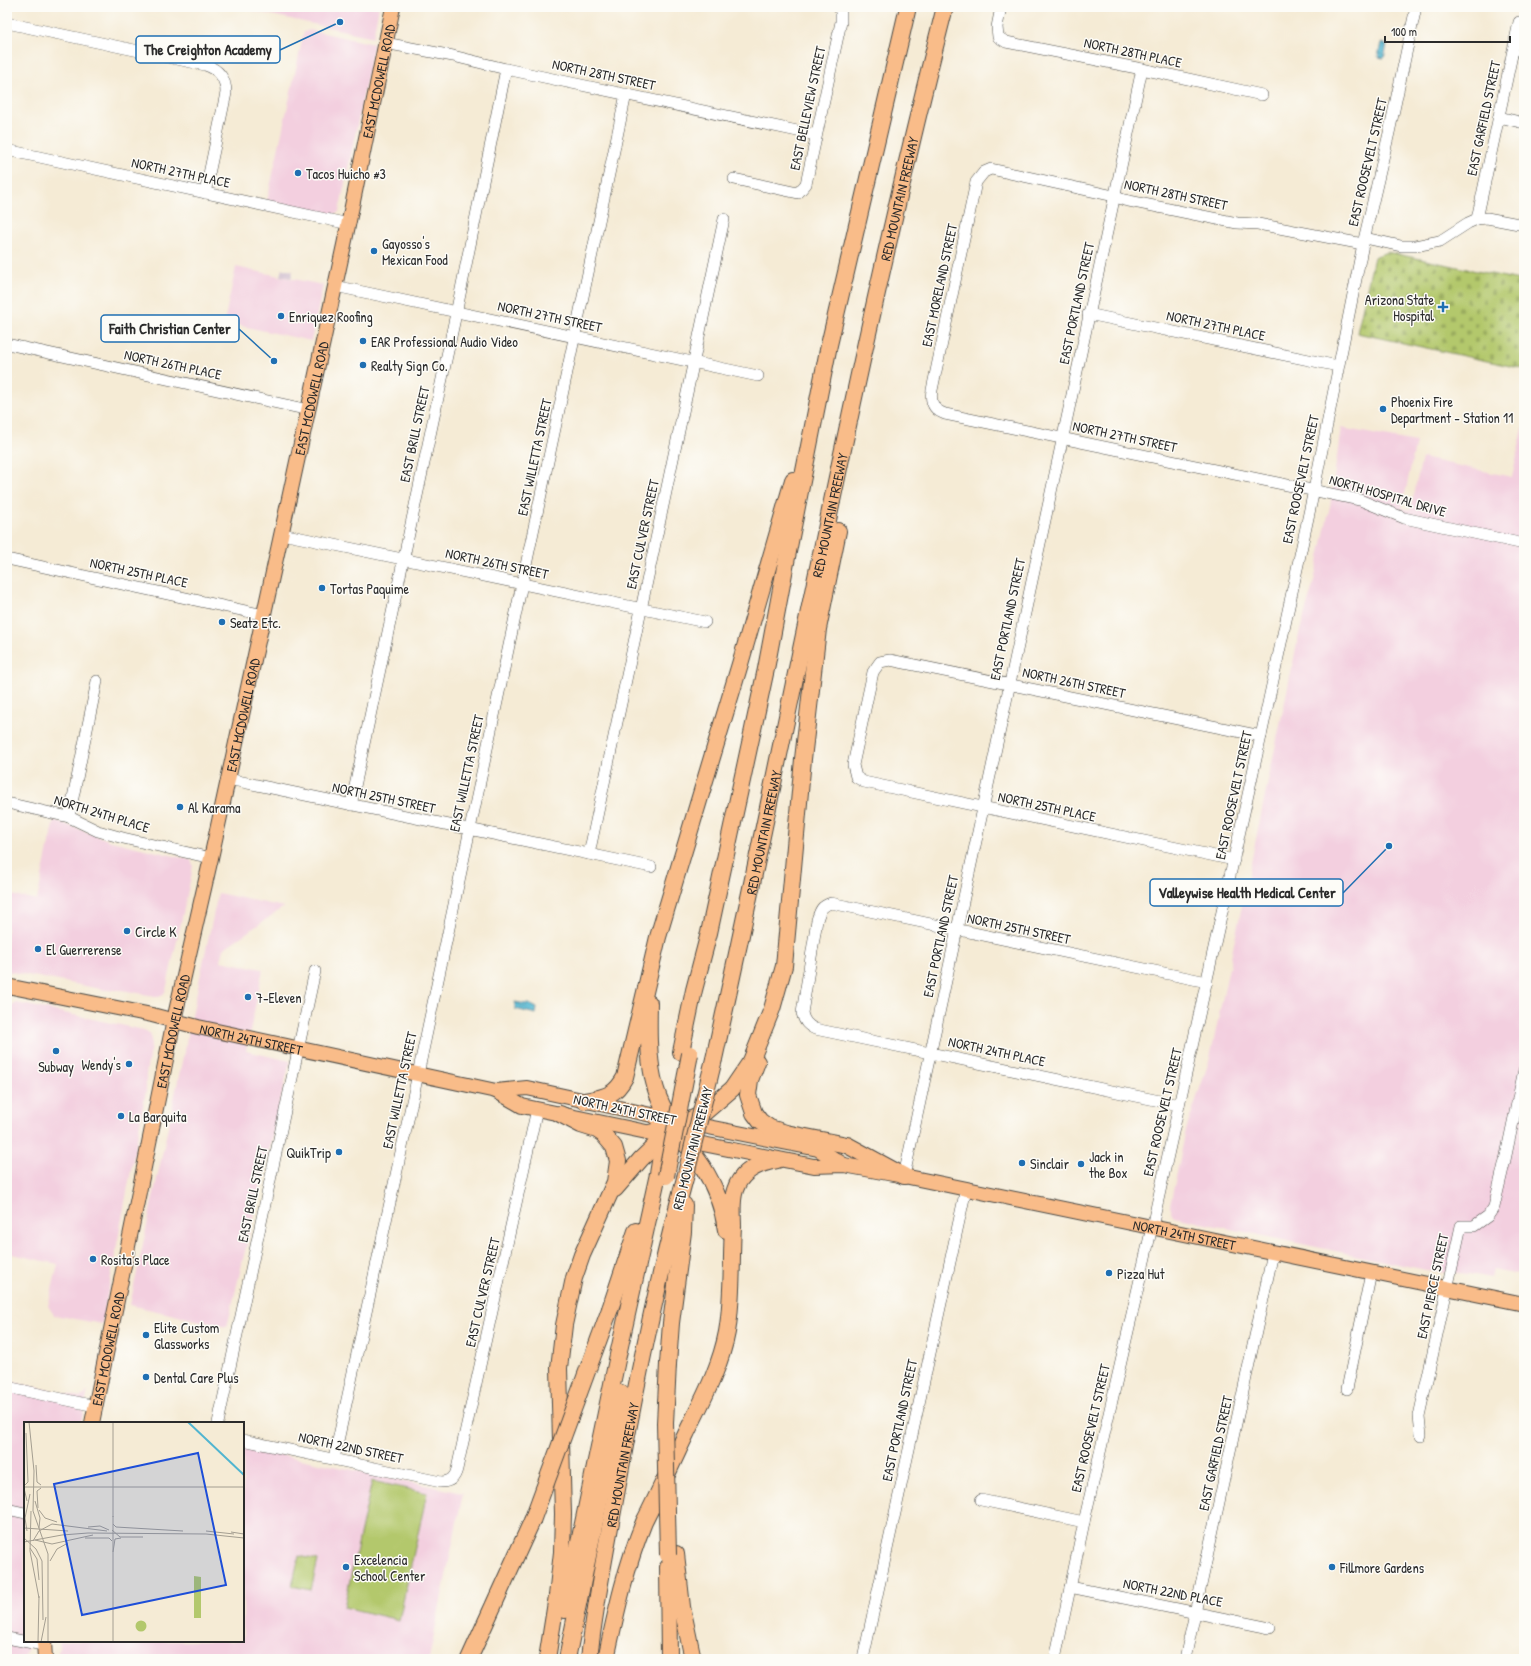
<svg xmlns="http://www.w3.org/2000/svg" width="1531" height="1666" viewBox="0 0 1531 1666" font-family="'Patrick Hand',sans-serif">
<defs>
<pattern id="cemetery-stones" width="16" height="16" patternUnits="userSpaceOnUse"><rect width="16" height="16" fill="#b3c86c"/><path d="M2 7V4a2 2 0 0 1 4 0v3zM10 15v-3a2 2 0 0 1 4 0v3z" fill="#9aac5e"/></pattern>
<pattern id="water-waves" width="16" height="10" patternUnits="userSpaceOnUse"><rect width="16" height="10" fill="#51b5d0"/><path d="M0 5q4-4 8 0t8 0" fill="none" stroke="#4393a9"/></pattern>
</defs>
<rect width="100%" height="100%" fill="#fdfcf7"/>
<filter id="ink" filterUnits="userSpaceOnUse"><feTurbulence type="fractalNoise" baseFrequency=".025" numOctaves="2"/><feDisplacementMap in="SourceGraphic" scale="8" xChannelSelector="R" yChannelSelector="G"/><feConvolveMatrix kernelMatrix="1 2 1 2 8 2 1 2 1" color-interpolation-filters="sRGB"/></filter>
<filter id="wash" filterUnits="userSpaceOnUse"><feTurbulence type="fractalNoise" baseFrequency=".012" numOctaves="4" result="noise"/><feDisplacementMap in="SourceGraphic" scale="16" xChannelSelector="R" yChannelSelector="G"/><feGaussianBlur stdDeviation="0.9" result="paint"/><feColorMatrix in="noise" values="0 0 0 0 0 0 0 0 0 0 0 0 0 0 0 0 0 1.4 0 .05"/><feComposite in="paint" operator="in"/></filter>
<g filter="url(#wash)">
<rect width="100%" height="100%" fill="#f5ebd5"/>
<g fill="#f3cfdf">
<path d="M235,7h144l-6,30z"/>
<path d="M310,30l64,14 -35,168 -7,3 -65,-14 37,-169z"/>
<path d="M236,267l87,18 -12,56 -87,-19z"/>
<path d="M1524,424v852l-31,-6 -2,8 -22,-4 -43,-4 -252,-53 -4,-5v-7l16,-75 24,-72 89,-424 14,-49 17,-79 11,-78 75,14 -14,66 8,2 12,-52 90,19z"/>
<path d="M54,820l57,21 80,19 2,5 -2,12 -25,113 -4,6h-8l-32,-6h-16l-99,-19v-77l30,6z"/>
<path d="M218,893l66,14 -61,42 -3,12 43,8 -17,82 44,10 -63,266 -97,-22z"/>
<path d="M17,1003l127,27 4,2 3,4v9l-5,29v17l-44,233 -48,-9 -6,-9 10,-42 -51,-11v-241l2,-6z"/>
<path d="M7,1381l73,16 5,-2 3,-5 -7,33h-56v218h6l-8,18h-16z"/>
<path d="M243,1447l220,46 -34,166h-372l3,-18h183z"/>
</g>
<path fill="#cfbdce" d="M282,269l11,2 -2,7 -11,-2z"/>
<g fill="#b3c86c" stroke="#6f7a4c">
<path d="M372,1481l55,12 -28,127 -55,-13z"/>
<path d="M299,1556l19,4 -7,30 -19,-4z"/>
</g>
<path fill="url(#cemetery-stones)" stroke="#6f7a4c" d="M1387,252l137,29v88l-167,-36 17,-76z"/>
<g fill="url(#water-waves)" stroke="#3e707e">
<path d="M1381,43l6,2 -3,13 -6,-1z"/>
<path d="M515,1002l11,2 1,-1 10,5 -1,6 -21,-5z"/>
</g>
</g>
<g filter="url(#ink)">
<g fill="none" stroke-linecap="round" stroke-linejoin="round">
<g stroke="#494844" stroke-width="12">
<g id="minor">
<path d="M1001,7l-4,20 1,10 8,5 136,27 120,26"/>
<path d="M7,23l198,42c14,4 21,14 21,28l-21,100"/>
<path d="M385,43l68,13 53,13 310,66"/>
<path d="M1499,117l25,6"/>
<path d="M7,150l342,74"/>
<path d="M734,179l64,14 8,-9 35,-162v-11l-3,-4"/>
<path d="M1477,219l42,-197 5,1"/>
<path d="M1365,238l36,8h14l25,-5 28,-18 9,-4 10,-1 37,7"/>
<path d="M1363,244l-105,-20 -21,-1 -113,-23 -10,-4 -123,-27 -7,3 -8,10 -44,208c-2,12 1,20 13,24l415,86 44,18 120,26"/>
<path d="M335,286l423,90"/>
<path d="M1088,314l250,52"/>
<path d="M7,344l302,66"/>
<path d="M282,534l423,88"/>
<path d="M7,559l257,56"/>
<path d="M228,779l423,88"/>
<path d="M7,803l62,14 29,14 25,7 88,20"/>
<path d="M351,805l107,-501 48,-235"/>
<path d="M69,817l28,-136"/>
<path d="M589,854l135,-635"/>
<path d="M1234,860l-370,-78 -8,-5 -3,-12 20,-93 7,-10 10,-2 371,76"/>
<path d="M1179,1105l-364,-76c-8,-4 -11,-8 -13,-16l15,-93c3,-9 4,-14 14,-17l376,79"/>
<path d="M904,1176l238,-1107"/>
<path d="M7,1387l88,19"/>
<path d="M1347,1389l24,-116"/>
<path d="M218,1423l97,-452"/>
<path d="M1421,1436l-2,-20 42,-190h13l14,-10 6,-9 11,-47 19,-90"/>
<path d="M243,1440l198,42c9,0 14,-4 16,-13l80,-360"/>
<path d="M334,1459l84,-385 208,-980"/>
<path d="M981,1500l103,22"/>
<path d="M7,1509l18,4"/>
<path d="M1070,1587l200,41"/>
<path d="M7,1638l36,7"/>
<path d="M863,1659l103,-470"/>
<path d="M1055,1659l29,-137 68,-295 109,-491 53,-246 49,-246 26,-111 27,-126"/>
<path d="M1185,1659l88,-406"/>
</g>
</g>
<g stroke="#494844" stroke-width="16">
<g id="major">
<path id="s1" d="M7,986l145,29 46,12 298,64 31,-3 138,30"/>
<path d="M496,1091l26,15 139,29"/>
<path d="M688,1123l130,26 26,16"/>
<path id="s2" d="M683,1140l131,26 30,-1 60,11 620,128"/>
<path id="s3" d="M92,1423l82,-403 37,-162 133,-613 49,-238"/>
<path d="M44,1641l1,18"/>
</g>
</g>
<g stroke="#494844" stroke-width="18">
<g id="highway">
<path d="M649,1003c-1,50 -2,105 42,138"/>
<path d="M681,1052l13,-62 15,-57 57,-264 21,-112 42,-212 79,-338"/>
<path id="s4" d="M714,1059c78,-350 142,-704 231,-1052"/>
<path d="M757,1062l-7,18 -2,15 6,18 6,8 10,7 16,5 61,12 57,31"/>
<path d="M585,1101c20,-4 30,-5 40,-24l33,-140 82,-273 53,-184"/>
<path d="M655,1116c37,27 65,68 71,114"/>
<path d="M650,1133l30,-9 14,-6 10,-5 28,-24 19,-28 21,-52 12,-43 19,-207 15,-130 20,-98"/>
<path d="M615,1189l26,-30 24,-23"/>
<path d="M610,1309l26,-78"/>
<path d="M668,1364l3,-41 12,-91 1,-27"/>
<path d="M676,1554l6,53 11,52"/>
<path d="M668,1567l1,92"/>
<path d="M565,1610l53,-255 40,-181 5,-31"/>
<path d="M469,1659l63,-138"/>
<path d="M547,1659l10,-63 5,-44 1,-38 -4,-146 5,-43 10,-47 8,-23 33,-73 3,-21 -4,-14 -11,-13 -6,-4 -16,-5 -21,-11"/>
<path d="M567,1659l54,-266"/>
<path id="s5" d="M589,1659c6,-57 18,-114 28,-170 19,-105 40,-209 68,-311"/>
<path d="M606,1659c10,-47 20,-93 38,-137 15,-29 28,-59 42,-88 16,-33 34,-65 41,-102 6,-34 4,-71 6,-106 0,-12 -2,-24 2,-36 6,-19 24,-27 42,-30"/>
</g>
</g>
<use href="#minor" stroke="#fff" stroke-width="11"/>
<use href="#major" stroke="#f9bc89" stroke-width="14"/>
<use href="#highway" stroke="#f9bc89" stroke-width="16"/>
<g stroke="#494844" stroke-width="18" stroke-linecap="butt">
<g id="highway-bridge">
<path d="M666,1176l24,-122"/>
<path d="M685,1178l29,-119"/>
<path d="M532,1521l78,-212"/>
<path d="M668,1555l-3,-132 3,-59"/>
</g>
</g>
<use href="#highway-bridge" stroke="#f9bc89" stroke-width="16"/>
</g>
</g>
<g fill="#1f6fb2" stroke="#fdfcf7" stroke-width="1.5">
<circle cx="298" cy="173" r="4"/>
<circle cx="374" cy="251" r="4"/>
<path d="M1441 301h4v4h4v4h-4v4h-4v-4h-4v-4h4z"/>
<circle cx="281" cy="316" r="4"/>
<circle cx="363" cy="341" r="4"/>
<circle cx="363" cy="365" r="4"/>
<circle cx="1383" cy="409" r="4"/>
<circle cx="322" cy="588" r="4"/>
<circle cx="222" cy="622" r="4"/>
<circle cx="180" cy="807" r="4"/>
<circle cx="127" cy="931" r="4"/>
<circle cx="38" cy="949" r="4"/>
<circle cx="248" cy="997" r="4"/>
<circle cx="56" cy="1051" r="4"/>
<circle cx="129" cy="1064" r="4"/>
<circle cx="121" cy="1116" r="4"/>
<circle cx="339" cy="1152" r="4"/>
<circle cx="1022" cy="1163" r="4"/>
<circle cx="1081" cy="1164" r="4"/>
<circle cx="93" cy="1259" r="4"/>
<circle cx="1109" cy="1273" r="4"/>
<circle cx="146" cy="1335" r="4"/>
<circle cx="146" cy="1377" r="4"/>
<circle cx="346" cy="1567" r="4"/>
<circle cx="1332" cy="1567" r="4"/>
</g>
<g text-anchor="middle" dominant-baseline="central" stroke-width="3" stroke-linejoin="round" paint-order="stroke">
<g font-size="14" fill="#2b2b2b" stroke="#fdfcf7">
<text transform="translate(1133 52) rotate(12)">NORTH 28TH PLACE</text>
<text transform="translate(604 74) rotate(12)">NORTH 28TH STREET</text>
<text stroke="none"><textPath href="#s3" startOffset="1372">EAST MCDOWELL ROAD</textPath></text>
<text transform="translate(807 108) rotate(-78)">EAST BELLEVIEW STREET</text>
<text transform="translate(1483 118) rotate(-78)">EAST GARFIELD STREET</text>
<text transform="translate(1367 162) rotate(-77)">EAST ROOSEVELT STREET</text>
<text transform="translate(181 172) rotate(12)">NORTH 27TH PLACE</text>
<text transform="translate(1176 194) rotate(12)">NORTH 28TH STREET</text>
<text stroke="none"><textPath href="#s4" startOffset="880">RED MOUNTAIN FREEWAY</textPath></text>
<text transform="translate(939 285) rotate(-78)">EAST MORELAND STREET</text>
<text transform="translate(1076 303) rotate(-78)">EAST PORTLAND STREET</text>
<text transform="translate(550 316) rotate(12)">NORTH 27TH STREET</text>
<text transform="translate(1216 325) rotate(12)">NORTH 27TH PLACE</text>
<text transform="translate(173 364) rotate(12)">NORTH 26TH PLACE</text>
<text stroke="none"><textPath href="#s3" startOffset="1048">EAST MCDOWELL ROAD</textPath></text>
<text transform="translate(414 434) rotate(-78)">EAST BRILL STREET</text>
<text transform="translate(1125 436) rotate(12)">NORTH 27TH STREET</text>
<text transform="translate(534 457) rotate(-78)">EAST WILLETTA STREET</text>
<text transform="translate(1300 479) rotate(-78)">EAST ROOSEVELT STREET</text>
<text transform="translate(1388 495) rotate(16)">NORTH HOSPITAL DRIVE</text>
<text stroke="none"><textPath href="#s4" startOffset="556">RED MOUNTAIN FREEWAY</textPath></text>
<text transform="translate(642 534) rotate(-78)">EAST CULVER STREET</text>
<text transform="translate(497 563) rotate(12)">NORTH 26TH STREET</text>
<text transform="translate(139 572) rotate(12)">NORTH 25TH PLACE</text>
<text transform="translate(1007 619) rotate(-78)">EAST PORTLAND STREET</text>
<text transform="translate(1074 682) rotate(12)">NORTH 26TH STREET</text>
<text stroke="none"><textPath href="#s3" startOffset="724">EAST MCDOWELL ROAD</textPath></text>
<text transform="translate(466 773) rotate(-78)">EAST WILLETTA STREET</text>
<text transform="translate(1233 795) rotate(-78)">EAST ROOSEVELT STREET</text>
<text transform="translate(384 797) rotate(12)">NORTH 25TH STREET</text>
<text transform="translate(1047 806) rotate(12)">NORTH 25TH PLACE</text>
<text transform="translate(102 813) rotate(17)">NORTH 24TH PLACE</text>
<text stroke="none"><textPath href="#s4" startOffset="232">RED MOUNTAIN FREEWAY</textPath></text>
<text transform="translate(1019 928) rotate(12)">NORTH 25TH STREET</text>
<text transform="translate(940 936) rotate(-78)">EAST PORTLAND STREET</text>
<text stroke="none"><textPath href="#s3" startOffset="400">EAST MCDOWELL ROAD</textPath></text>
<text stroke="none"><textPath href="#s1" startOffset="250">NORTH 24TH STREET</textPath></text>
<text transform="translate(997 1051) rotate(12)">NORTH 24TH PLACE</text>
<text transform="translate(399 1090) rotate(-78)">EAST WILLETTA STREET</text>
<text transform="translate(625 1109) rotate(12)">NORTH 24TH STREET</text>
<text transform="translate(1162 1112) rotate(-77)">EAST ROOSEVELT STREET</text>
<text transform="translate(692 1148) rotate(-76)">RED MOUNTAIN FREEWAY</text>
<text transform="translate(252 1194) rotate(-78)">EAST BRILL STREET</text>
<text stroke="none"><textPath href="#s2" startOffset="511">NORTH 24TH STREET</textPath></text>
<text transform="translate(1432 1286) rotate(-78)">EAST PIERCE STREET</text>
<text transform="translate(482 1292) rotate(-77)">EAST CULVER STREET</text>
<text stroke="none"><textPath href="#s3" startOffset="76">EAST MCDOWELL ROAD</textPath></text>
<text transform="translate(899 1420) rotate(-78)">EAST PORTLAND STREET</text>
<text transform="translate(1090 1428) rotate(-77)">EAST ROOSEVELT STREET</text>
<text transform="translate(351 1447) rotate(12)">NORTH 22ND STREET</text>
<text transform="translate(1215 1453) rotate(-78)">EAST GARFIELD STREET</text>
<text stroke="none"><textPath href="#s5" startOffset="197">RED MOUNTAIN FREEWAY</textPath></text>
<text transform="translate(1173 1592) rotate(11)">NORTH 22ND PLACE</text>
</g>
<g font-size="14" fill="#2b2b2b" stroke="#fdfcf7" text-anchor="start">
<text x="306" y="173">Tacos Huicho #3</text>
<text x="382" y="243">Gayosso's<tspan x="382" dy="16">Mexican Food</tspan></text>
<text x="1434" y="299" text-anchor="end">Arizona State<tspan x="1434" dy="16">Hospital</tspan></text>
<text x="289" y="316">Enriquez Roofing</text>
<text x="371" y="341">EAR Professional Audio Video</text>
<text x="371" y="365">Realty Sign Co.</text>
<text x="1391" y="401">Phoenix Fire<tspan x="1391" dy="16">Department - Station 11</tspan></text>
<text x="330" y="588">Tortas Paquime</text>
<text x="230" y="622">Seatz Etc.</text>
<text x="188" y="807">Al Karama</text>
<text x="135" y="931">Circle K</text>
<text x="46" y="949">El Guerrerense</text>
<text x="256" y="997">7-Eleven</text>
<text x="121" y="1064" text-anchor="end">Wendy's</text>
<text x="56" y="1066" text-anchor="middle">Subway</text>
<text x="129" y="1116">La Barquita</text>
<text x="331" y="1152" text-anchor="end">QuikTrip</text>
<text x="1089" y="1156">Jack in<tspan x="1089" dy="16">the Box</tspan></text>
<text x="1030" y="1163">Sinclair</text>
<text x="101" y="1259">Rosita's Place</text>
<text x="1117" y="1273">Pizza Hut</text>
<text x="154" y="1327">Elite Custom<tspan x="154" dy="16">Glassworks</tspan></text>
<text x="154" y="1377">Dental Care Plus</text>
<text x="354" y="1559">Excelencia<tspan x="354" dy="16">School Center</tspan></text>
<text x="1340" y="1567">Fillmore Gardens</text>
</g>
</g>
<g transform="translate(24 1422)">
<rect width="220" height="220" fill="#f5ebd5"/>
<path d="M111.5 204a5.5 5.5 0 1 1 11 0a5.5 5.5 0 1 1-11 0Z" fill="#b3c86c"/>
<path d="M170,154l7,1v41h-7z" fill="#b3c86c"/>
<path fill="none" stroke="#51b5d0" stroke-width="2" d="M164,0l56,53"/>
<path fill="none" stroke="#a49e91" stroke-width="1" d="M5,0l5,49 -1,40 15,43v88M89,0v95M12,43l1,17 4,3M1,63l3,-3 -2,-49M0,65h220M0,66l3,13M11,79l5,17 -1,10M14,86l-1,-17 4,-3M15,88l6,8 12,4M7,89l-1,40 9,47M89,94v126M89,102l3,3 67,4M64,105l12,-1 9,4M0,106l44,3M88,108l8,7h23M3,109l-2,-13 5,-24M182,109l28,3M207,110l13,2M0,116l12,11 6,12 1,59M61,116h24l3,3M11,118l17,4 41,-9M9,119l6,-10 13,-7 55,7M0,120l38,-7 26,-2 118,1 38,4M6,126l7,11 2,21M89,130l2,-13 6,-1M26,139l7,-12 11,-6M14,220l1,-46M17,220l5,-25"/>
<path fill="#1d4ed8" fill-opacity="0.15" stroke="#1d4ed8" stroke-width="2" d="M174,31l28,132 -144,30 -28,-131z"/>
<rect width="220" height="220" fill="none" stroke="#2b2b2b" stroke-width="2"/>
</g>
<path fill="none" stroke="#1f6fb2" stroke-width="1.5" d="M340 22L280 50M274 361L239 329M1389 846L1343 893"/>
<g fill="#1f6fb2" stroke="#fdfcf7" stroke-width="1.5">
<circle cx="340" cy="22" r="4"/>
<circle cx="274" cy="361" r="4"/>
<circle cx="1389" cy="846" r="4"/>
</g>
<g fill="#fdfcf7" stroke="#1f6fb2" stroke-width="1.5">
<rect x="136" y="36" width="144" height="27" rx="4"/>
<rect x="101" y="315" width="138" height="27" rx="4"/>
<rect x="1150" y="879" width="193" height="27" rx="4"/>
</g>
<g font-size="15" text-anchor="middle" font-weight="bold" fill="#2b2b2b">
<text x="208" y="55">The Creighton Academy</text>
<text x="170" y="334">Faith Christian Center</text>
<text x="1247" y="898">Valleywise Health Medical Center</text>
</g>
<rect width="1531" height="1666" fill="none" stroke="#fdfcf7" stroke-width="24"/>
<path d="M1385 36v6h125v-6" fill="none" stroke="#2b2b2b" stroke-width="2"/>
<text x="1391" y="36" font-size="12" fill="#2b2b2b" stroke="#fdfcf7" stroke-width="3" paint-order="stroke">100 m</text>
</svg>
